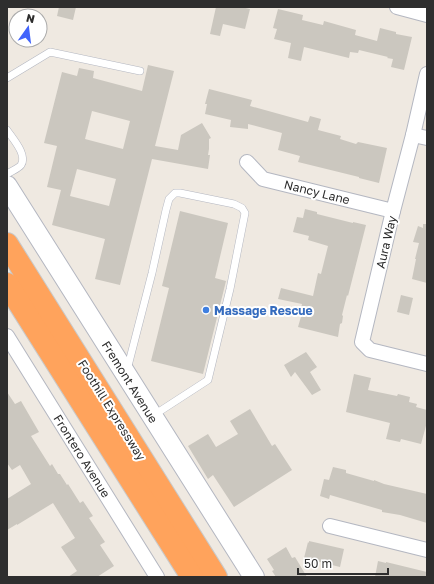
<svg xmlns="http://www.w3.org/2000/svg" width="434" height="584" viewBox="0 0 434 584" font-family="'Golos Text',sans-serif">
<rect width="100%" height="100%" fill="#efe9e1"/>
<g fill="#cbc7bf" fill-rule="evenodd">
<path d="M59,7h17l-3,13 -16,-4z"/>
<path d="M216,7h25l9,2 -5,20 -22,-5 -3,12 -10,-2z"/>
<path d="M278,9l25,6 -1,5 21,5 1,-4 32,9 -1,5 22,6 3,-13 16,4v2l16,3 -8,33 -13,-3 2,-8 -6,-1 1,-1 -29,-7 -1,3 -8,-1 -1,6 -45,-11 -3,14 -13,-3 3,-15 -17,-4 3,-10 -4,-1z"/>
<path d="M148,65l26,6 -19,75 23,4 3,-15 21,-12 9,15 -2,1v10l-1,6h2l-2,14 -56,-10 -32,126 -25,-6 10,-40 -53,-14 9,-35 -14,-3 10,-41 -13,-3 18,-71 15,4 2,-8 15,3 -1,7 49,13zM92,111l38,10 -7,28 -38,-10zM77,169l39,10 -7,27 -39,-10z"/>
<path d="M209,89l43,11 -2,6 58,16 2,-6 11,3 -3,11 23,6 -1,3 16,5 2,-2 29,6 -8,35 -20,-5v-1l-61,-15 2,-6 -22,-6 4,-17 -34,-9v5l-18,-2 1,-7 -26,-6 2,-10h-2z"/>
<path d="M305,209l12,3v2l36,9v-1l13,3 -18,71 -1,-1 -5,20 1,1 -1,7 -2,1 -2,13 -40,-10 4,-14h-2l2,-9 -24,-5 3,-11 32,8 5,-23 3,1 7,-28 -20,-6 1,-4 -16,-4 4,-15 6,1z"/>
<path d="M180,211l48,12 -13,55 11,3 -23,93 -52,-13 18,-73 -7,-2z"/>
<path d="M423,224h4v59l-15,-4 4,-20h-1l4,-16 -6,-1 5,-16 5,2z"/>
<path d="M401,295l12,3 -4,17 -12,-3z"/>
<path d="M306,352l11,15 -7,5 11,18 -9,5 -17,-23 -4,5 -7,-12z"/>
<path d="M354,374l17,4 -3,12 29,6 1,-2 12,3 -1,5 8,2 -1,3 11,3v12l-6,22 -20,-5 -1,3 -14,-3 4,-16 -44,-11z"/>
<path d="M7,392l8,12 6,-3 18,31 -8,4 19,30 2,-2 6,10h2l7,11 1,-1 12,19 3,-2 10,15 -4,2 16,24 -5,3 14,21 -17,11h-29l9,-6 -16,-24 14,-9 -22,-35 -36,22v-1l-10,6v-31l24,-15 -11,-19 -8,5 -5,-7z"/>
<path d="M250,409l22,37 3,-2 17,26 -58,37 -21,-32 -5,4 -20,-33 20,-12 8,13 22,-13 -8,-13z"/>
<path d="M333,467l13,3v3l28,8v-1l10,4 43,10v29l-27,-8 -18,-3v-2l-52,-15 -1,4 -9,-3 4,-17 5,1z"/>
<path d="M309,541l35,8 -4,18 -36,-9 4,-16 1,1z"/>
<path d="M286,547l6,11 3,-1 12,20h-31l-4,-6 2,-1 -7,-11z"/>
<path d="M378,561l8,2v-1l41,10v5h-52z"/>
</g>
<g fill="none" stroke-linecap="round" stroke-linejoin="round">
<g stroke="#b4b7c1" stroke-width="8">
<g id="lane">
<path d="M7,78l43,-26 90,19"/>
<path d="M7,130c5,8 21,25 14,35 -3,4 -10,6 -14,9"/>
<path d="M127,370l25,-97 14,-63 3,-11 6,-6h5l54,11 8,4 3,5 -15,76 -22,91 -54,35"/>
</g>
</g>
<g stroke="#b4b7c1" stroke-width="16">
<g id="street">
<path d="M397,7l30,8"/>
<path d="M427,74l-14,61 -20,76 -31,131 8,8 57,14"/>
<path d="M413,135l14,3"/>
<path d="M247,162l16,17 130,32"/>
<path d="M7,336l150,241"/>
<path d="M330,526l97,24"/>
</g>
</g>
<g stroke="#b4b7c1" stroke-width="22">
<path id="secondary" d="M7,186l247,391"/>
</g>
<g stroke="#c9c9c9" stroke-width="24">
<g id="highway">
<path d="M7,244l209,333"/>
<path d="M7,284l185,293"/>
</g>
</g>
<use href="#lane" stroke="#fff" stroke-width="7"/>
<use href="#street" stroke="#fff" stroke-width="14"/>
<use href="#secondary" stroke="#fff" stroke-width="20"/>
<use href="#highway" stroke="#ffa35c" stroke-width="22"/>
</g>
<circle fill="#3f7fe0" stroke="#fff" stroke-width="1.5" cx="206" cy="310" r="4"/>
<g text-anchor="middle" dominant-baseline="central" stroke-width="4" stroke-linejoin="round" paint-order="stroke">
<g font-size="12" fill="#2e2e2e" stroke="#fff">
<text transform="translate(317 192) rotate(14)">Nancy Lane</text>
<text transform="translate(386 242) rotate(-77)">Aura Way</text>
<text transform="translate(130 382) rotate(58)">Fremont Avenue</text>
<text transform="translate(112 410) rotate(58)">Foothill Expressway</text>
<text transform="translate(82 456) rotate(58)">Frontero Avenue</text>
</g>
<g font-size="12" font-weight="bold" fill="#366cbe" stroke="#fff" text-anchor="start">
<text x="214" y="310">Massage Rescue</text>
</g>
</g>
<rect width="434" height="584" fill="none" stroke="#2e2e2e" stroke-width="16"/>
<g transform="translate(28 28) rotate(14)"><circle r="19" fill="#ffffff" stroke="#ababab"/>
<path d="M0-3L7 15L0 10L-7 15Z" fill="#4264fb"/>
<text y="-6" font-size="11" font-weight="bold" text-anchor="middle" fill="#2e2e2e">N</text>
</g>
<path d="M298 568v6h90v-6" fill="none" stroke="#2e2e2e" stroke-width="2"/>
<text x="304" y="568" font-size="12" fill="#2e2e2e" stroke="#ffffff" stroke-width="3" paint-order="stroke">50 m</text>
</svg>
